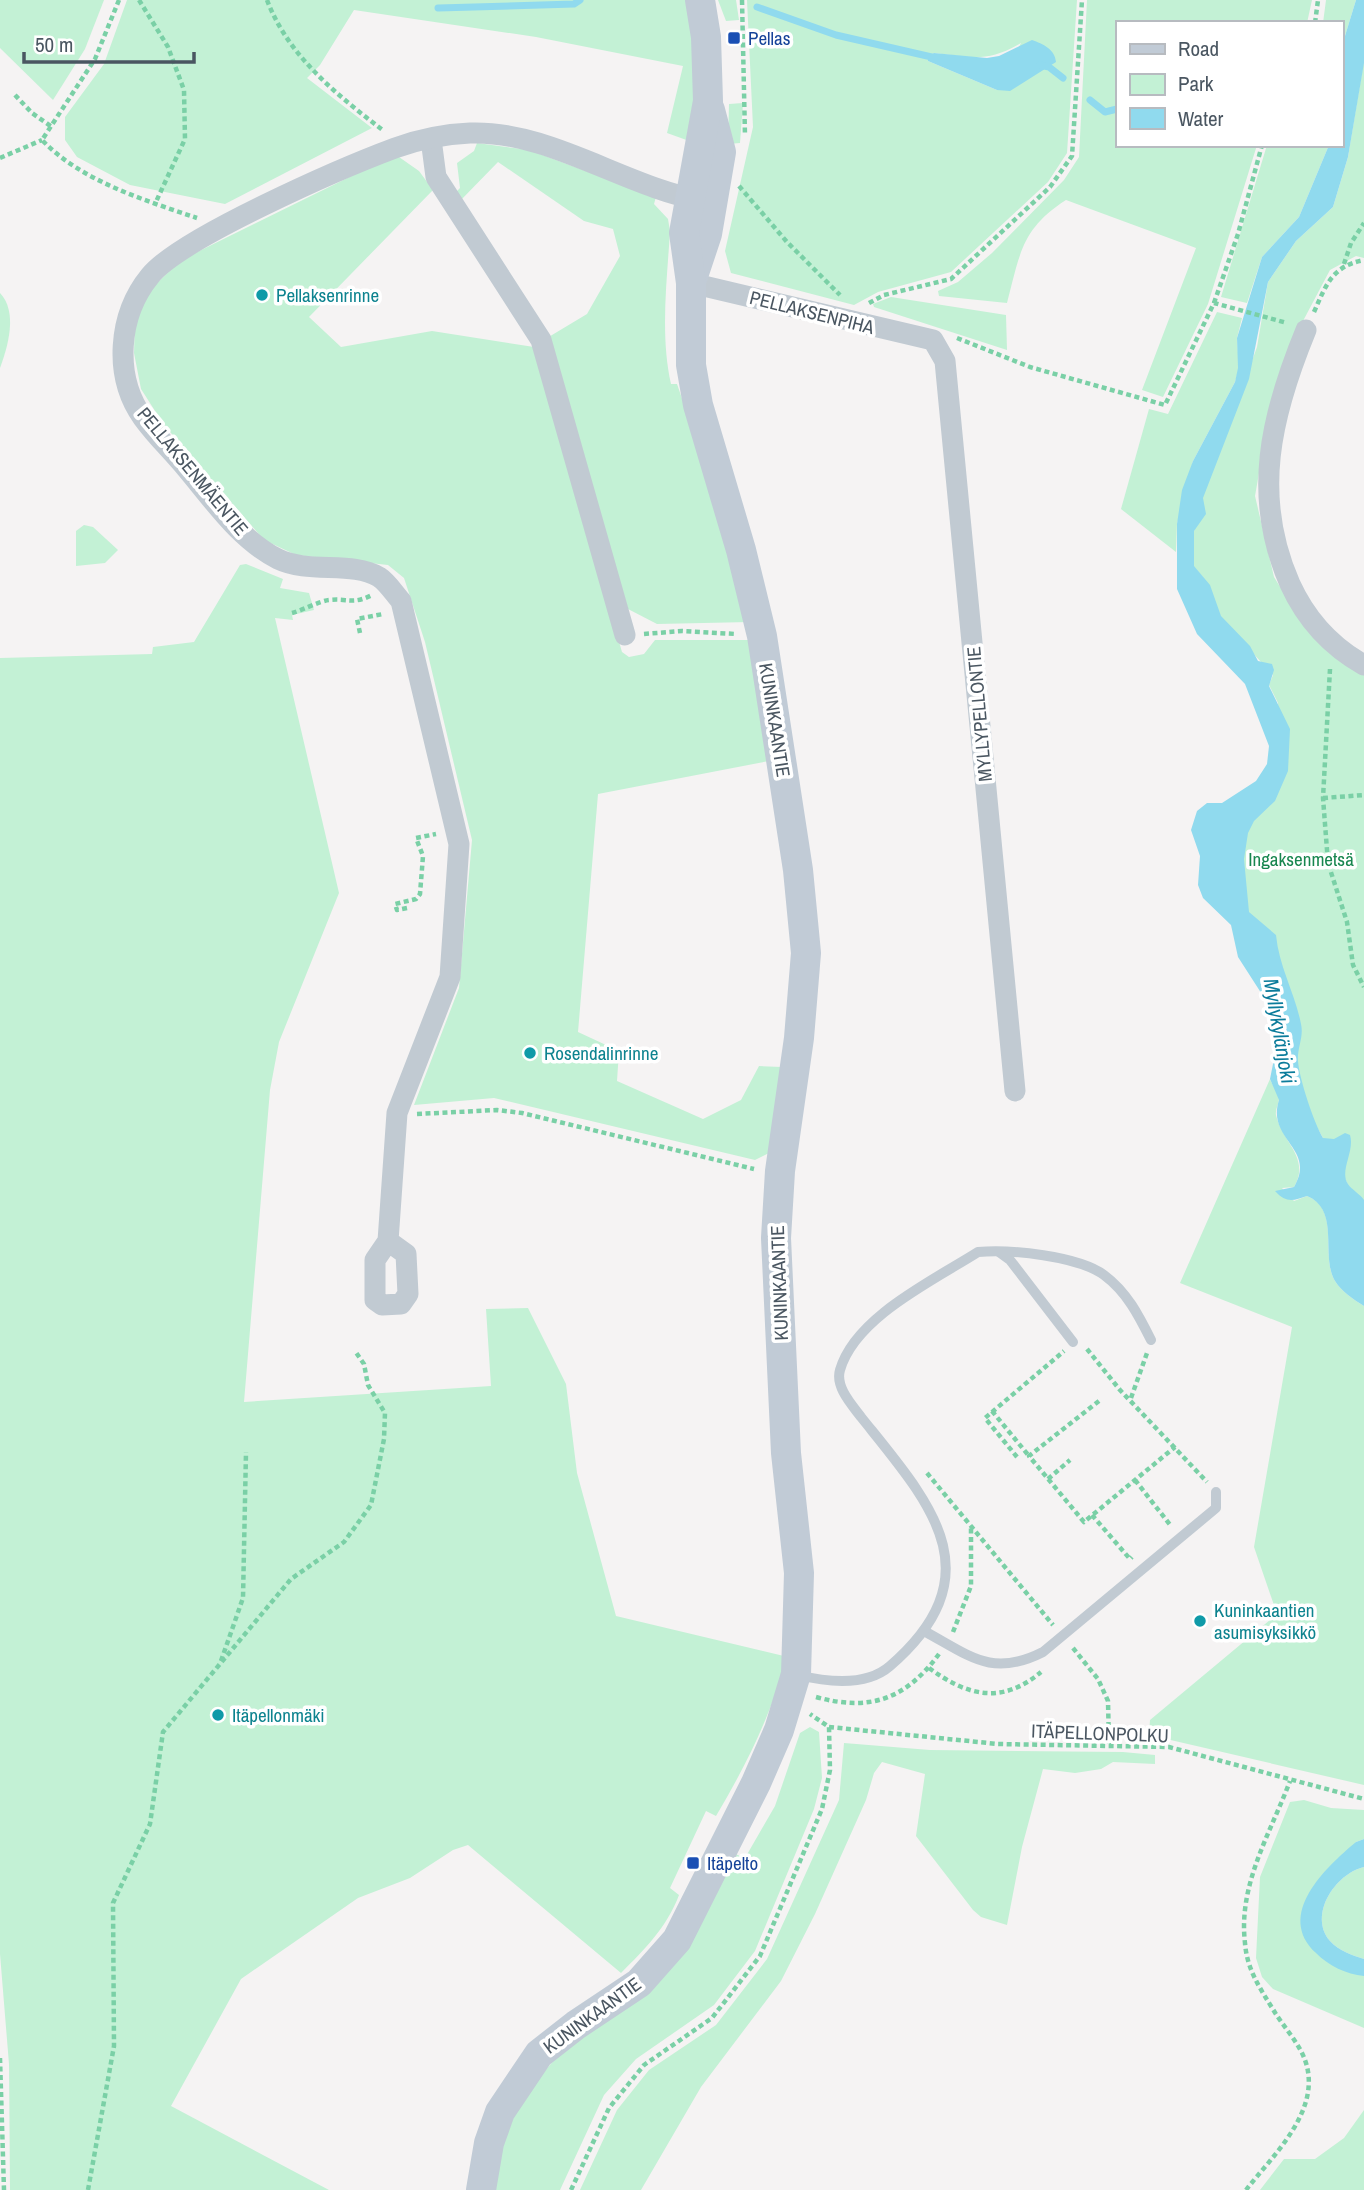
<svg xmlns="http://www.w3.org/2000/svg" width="1364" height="2190" viewBox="0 0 1364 2190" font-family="'Archivo Narrow',sans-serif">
<rect width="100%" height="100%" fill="#f5f3f3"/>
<g fill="#c3f1d5" fill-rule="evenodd">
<path d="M0,0h104l-19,49 -32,51 -53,-52z"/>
<path d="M127,0h563l5,42 -3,100 -25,-9 16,-67 -147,-29 -182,-27 -34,55 -13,13 65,50 -147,76 -95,-19 -53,-28 -12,-17v-23l39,-53z"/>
<path d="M718,0h18l3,20 -13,1z"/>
<path d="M747,0h330l-10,153 -19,29 -97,90 -73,20 -24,13 -123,-32 -6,-22 28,-124zM1021,43l-24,47 -69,-29v-5l6,-3c38,4 53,10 87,-10z"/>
<path d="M1087,0h225l-5,23h-190v122h140l-49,159 -45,93 -21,-7 54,-142 -130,-48c-45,29 -46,54 -59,103l-68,-7 -1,-5 20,-9 34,-29 72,-73 15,-23z"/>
<path d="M1326,0h30l-15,49v-26h-18z"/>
<path d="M1364,60v198l-8,-2 -26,14 -27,51 -34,95 -14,80 19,81 32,52 58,42v535l-17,-23 -18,-40 -6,-5 -9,-16 -67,-201 -9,-82 42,-58 -2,-78 -9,-18 4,-10 -54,-59 -17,-40 -9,-10 1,-35 6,-27 57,-157 11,-65 28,-41 37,-34 15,-50z"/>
<path d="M743,103l-3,40 -12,1 1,-40z"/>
<path d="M477,143l52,7 127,47 -2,7 14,15 2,12c-3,50 -10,104 1,153h6l38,110 35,128 -93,2 -29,-15 -81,-271 40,-24 33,-58 -7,-27 -29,-8 -86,-59 -38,39 -5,-8 5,-5 -3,-25 17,-12z"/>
<path d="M1267,145h62l-30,72 -37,40 -15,46 -26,-6z"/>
<path d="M399,157l20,14 14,19 -124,127 32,30 91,-16 102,16 88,305 7,5 15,-3 11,-14h95l19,121 -171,33 -20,238 41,19 -2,30 86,38 38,-19 18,-34 23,1 -13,86 -14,7 -261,-62 -80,7 45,-117 13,-148 -47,-198 -21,-64 -16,-13 -92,-10 -32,-15 -100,-115 -23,-36 -7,-36 1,-34 17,-31 29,-28 205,-101z"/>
<path d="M0,293c18,19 8,53 0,75z"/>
<path d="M891,297l115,18 1,35 -133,-43 -1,-3z"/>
<path d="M1217,312l25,6 -5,20 2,30 -4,14 -42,79 -16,63 -1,28 -55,-43 28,-100 19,5z"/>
<path d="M84,525l9,2 25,23 -13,13 -29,3v-35z"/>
<path d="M246,564l37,15 -3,9 29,5 5,17 -22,5 1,5 -18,-2 64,275 -60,149 -9,48 -26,312 247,-16 -5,-77 42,-1 38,76 11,89 39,143 172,41c-19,61 -40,105 -72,159l-10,-5 -36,77 9,7c-12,32 -34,54 -58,78l-153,-128 -15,5 -43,28 -52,20 -117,81 -70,127 158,84h-319l-1,-126 -9,-110v-1296l152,-4 1,-7 41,-5 46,-77z"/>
<path d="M1270,1079c2,7 9,11 9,20 0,5 -4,10 -3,16 6,27 35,43 18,72l-12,1 12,13 13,-5c34,13 13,60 28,85 6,10 19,19 29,25v479l-215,-50 1,-15 127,-106 -23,-67 38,-220 -112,-44z"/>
<path d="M810,1727l9,5 3,46 -8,31 -59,142 -41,54 -78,54 -32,36 -44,95h-67c2,-58 37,-107 77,-146l163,-191 12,5 30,-52 25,-73z"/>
<path d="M844,1743l86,7 193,2 32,3v9l-42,-2 -12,7 -26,4 -32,-4 -21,78 -15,78 -26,-8 -8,-7 -57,-74 9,-62 -43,-12 -8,11 -8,27 -51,114 -34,67 -80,106 -60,103h-61l37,-80 32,-40 67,-45 51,-66 72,-159z"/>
<path d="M1304,1800l27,8 33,2v29l-8,3 -50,86 58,47v53l-91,-39 -11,-12 -6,-19 4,-81 30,-75z"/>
<path d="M1364,1867v92c-12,-4 -25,-8 -34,-18 -22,-26 5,-67 34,-74z"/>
<path d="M1364,2110v80h-104l24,-31h31l29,-21z"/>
</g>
<g fill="#90daee">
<path d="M1356,0h8v63l-16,94 -15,50 -37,34 -28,41 -19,97 -46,119 3,16 -12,17v35l16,19 11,31 29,30 8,15 14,3 2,6 -5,16 21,43 -2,42 -13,30 -21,20 -6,12 -4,26 5,53 27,23c3,32 19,58 25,89 3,13 -4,24 -3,37 1,17 16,62 25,77l11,1 11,-6 5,2c5,16 -11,36 -2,49 4,6 12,10 16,16v106c-10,-6 -23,-15 -29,-25 -15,-25 6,-71 -28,-85 -14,5 -21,7 -32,-5l19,-4c23,-39 -28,-47 -15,-87l-9,-21 4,-20 -9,-60 -27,-42 -7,-32 -28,-27 -5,-13 2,-29 -9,-26 6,-19 10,-8h15l34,-22 11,-17 2,-18 -24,-62 -48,-50 -20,-45v-65l5,-34 11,-29 42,-79 3,-14 -1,-30 25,-81 37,-40 30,-72h12v-96z"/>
<path d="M1032,40c11,4 23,9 24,22l-46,29 -13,-1 -69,-29v-5l6,-3 53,5 12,-2z"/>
<path d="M1364,1839v28c-29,7 -56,48 -34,74 9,10 22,14 34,18v17c-18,-2 -35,-10 -48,-23 -41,-38 9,-85 40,-111z"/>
</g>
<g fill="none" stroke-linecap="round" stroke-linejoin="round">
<g stroke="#90daee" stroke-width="7">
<path d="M757,7l79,28 100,23"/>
<path d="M438,8l136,-4 6,-4"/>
<path d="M1040,65l9,2 14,11"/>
<path d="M1090,100l15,12 12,-3"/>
</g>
<g stroke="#7ad0a6" stroke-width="4.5" stroke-dasharray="5 3.5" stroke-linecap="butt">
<path d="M119,0l-24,59 -53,81c39,41 102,60 155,78"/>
<path d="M139,0l29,47 16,43 1,49 -30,65"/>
<path d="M267,0c21,56 71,96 117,131"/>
<path d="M742,0l3,136"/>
<path d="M1315,23l3,-23"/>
<path d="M15,95l17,18 20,14"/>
<path d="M0,158l42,-18"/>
<path d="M739,186l48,56 53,53"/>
<path d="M1344,264l7,-21 13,-20"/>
<path d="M869,303l15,-8 67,-16 99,-92 22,-31 10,-156"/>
<path d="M1214,303l24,-69 24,-89"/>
<path d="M1314,312c12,-27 18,-46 50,-52"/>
<path d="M957,338l73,29 135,38 49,-102 73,20"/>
<path d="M292,613c11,-3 28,-12 37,-13 20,-2 23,5 43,-5"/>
<path d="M360,633l-3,-14 26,-5"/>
<path d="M644,634l38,-3 54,3"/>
<path d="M1330,669l-7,129 5,65 19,59 6,43 11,22"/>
<path d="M1323,798l41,-3"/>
<path d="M407,908l-10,2 -2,-6 21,-5 4,-5 3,-38 -7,-18 20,-4"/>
<path d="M417,1114l80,-4 25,3 232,56"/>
<path d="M1087,1349l33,41 87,92"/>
<path d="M1131,1398l16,-45"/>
<path d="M1099,1401l-70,55 55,66 91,-75"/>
<path d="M992,1411l37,45"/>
<path d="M1017,1457l-32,-39 79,-67"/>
<path d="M927,1473l126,152"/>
<path d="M1048,1479l22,-19"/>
<path d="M1135,1480l36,46"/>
<path d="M1092,1515l38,44 2,-2"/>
<path d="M953,1632l18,-46v-59"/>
<path d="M1073,1648l25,31 10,22 1,43"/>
<path d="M221,1661l22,-63 3,-146"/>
<path d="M929,1668c38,28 73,37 112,4"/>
<path d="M816,1697c54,15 90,2 123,-43"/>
<path d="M829,1727l169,17 171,3 195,52"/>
<path d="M0,2058l4,132"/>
<path d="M88,2190l26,-144 -1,-143 37,-79 13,-92 128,-153 53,-37 27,-37 13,-66 1,-26 -17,-28 -4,-21 -9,-13"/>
<path d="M571,2190l38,-82 35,-43 68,-47 48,-62 62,-147 8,-39 -1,-43 -19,-13"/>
<path d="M1246,2190c27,-35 77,-80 59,-130 -6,-17 -22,-34 -31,-49 -14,-23 -27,-41 -29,-68 -7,-58 25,-109 45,-162"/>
</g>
<g stroke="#c1cad2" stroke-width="10">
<path d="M999,1252l11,8 63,82"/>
<path d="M924,1631c46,25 68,47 119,21l173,-144v-16"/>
<path d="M798,1675c29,7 68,12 92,-9 107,-93 39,-164 -29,-249 -9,-12 -26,-30 -21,-47 15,-53 94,-90 138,-118 32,-3 100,4 126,23 23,17 35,41 47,65"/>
</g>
<g stroke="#c1cad2" stroke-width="21">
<path d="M431,139l5,38 105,163 84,295"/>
<path d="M691,283l242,57 12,21 70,730"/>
<path d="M1306,330c-35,85 -55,166 -16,254 16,35 40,62 74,81"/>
<path d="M388,1241l18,13 2,40 -7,10 -19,1 -7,-5v-40l13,-19 9,-128 53,-136 9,-133 -58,-243c-7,-8 -14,-19 -22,-24 -27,-16 -70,-3 -101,-18 -38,-19 -65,-59 -92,-91 -14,-17 -30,-32 -43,-50 -30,-42 -25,-103 7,-142 30,-38 194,-109 245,-128 22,-8 51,-14 75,-15 79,-3 157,55 234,68"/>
</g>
<g stroke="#c1cbd6" stroke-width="30">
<path d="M693,276l14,-42 14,-82 -11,-42"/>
<path d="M481,2190l8,-47 11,-31 39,-58 37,-29 63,-42 38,-43 79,-157 23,-53 17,-56 3,-101 -13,-120 -10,-215 4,-67 19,-133 7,-85 -8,-83 -36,-234 -21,-86 -43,-145 -7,-40v-82l-7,-50 24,-132 -2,-64 -6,-37"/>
</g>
</g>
<g fill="#1a4fb4" stroke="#fff" stroke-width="2.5">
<rect x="727" y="31" width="14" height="14" rx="3.5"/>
<rect x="686" y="1856" width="14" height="14" rx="3.5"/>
</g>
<g fill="#0f9aa8" stroke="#fff" stroke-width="2.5">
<circle cx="262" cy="295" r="7"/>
<circle cx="530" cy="1053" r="7"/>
<circle cx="1200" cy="1621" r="7"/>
<circle cx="218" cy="1715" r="7"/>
</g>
<g text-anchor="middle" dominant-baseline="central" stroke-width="7" stroke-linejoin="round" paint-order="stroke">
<g font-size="19" fill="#164399" stroke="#fff" text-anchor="start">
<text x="748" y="38">Pellas</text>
<text x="707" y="1863">Itäpelto</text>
</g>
<g font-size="19" fill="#0d838f" stroke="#fff" text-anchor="start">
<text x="276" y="295">Pellaksenrinne</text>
<text x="544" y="1053">Rosendalinrinne</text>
<text x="1214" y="1610">Kuninkaantien<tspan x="1214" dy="22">asumisyksikkö</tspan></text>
<text x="232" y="1715">Itäpellonmäki</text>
</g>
<g font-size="19" fill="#4a5661" stroke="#fff">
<text transform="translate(812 312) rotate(14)">PELLAKSENPIHA</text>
<text transform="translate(193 471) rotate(50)">PELLAKSENMÄENTIE</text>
<text transform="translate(979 714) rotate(-95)">MYLLYPELLONTIE</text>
<text transform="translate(775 720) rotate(81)">KUNINKAANTIE</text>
<text transform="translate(779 1283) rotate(-92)">KUNINKAANTIE</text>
<text transform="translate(1100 1733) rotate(2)">ITÄPELLONPOLKU</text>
<text transform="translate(592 2015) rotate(-36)">KUNINKAANTIE</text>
</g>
<g font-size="19" fill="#17864f" stroke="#fff">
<text x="1301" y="859">Ingaksenmetsä</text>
</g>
<g font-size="21" font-style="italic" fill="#0c7c9b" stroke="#fff">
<text transform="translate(1280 1031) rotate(80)">Myllykylänjoki</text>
</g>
</g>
<rect x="1116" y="21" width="228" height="126" fill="#ffffff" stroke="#b7bbc0" stroke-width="2"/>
<rect x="1130" y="44" width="35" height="10" fill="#c1cbd6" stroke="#b7bbc0" stroke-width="2"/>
<text x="1178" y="56" font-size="21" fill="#4a5661">Road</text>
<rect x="1130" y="74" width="35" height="21" fill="#c3f1d5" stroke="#b7bbc0" stroke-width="2"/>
<text x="1178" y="91" font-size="21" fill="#4a5661">Park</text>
<rect x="1130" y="108" width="35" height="21" fill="#90daee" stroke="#b7bbc0" stroke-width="2"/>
<text x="1178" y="126" font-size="21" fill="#4a5661">Water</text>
<path d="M24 52v10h170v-10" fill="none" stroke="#4a5661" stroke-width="3.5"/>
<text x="35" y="52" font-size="21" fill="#4a5661" stroke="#ffffff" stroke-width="5" paint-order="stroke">50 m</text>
</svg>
